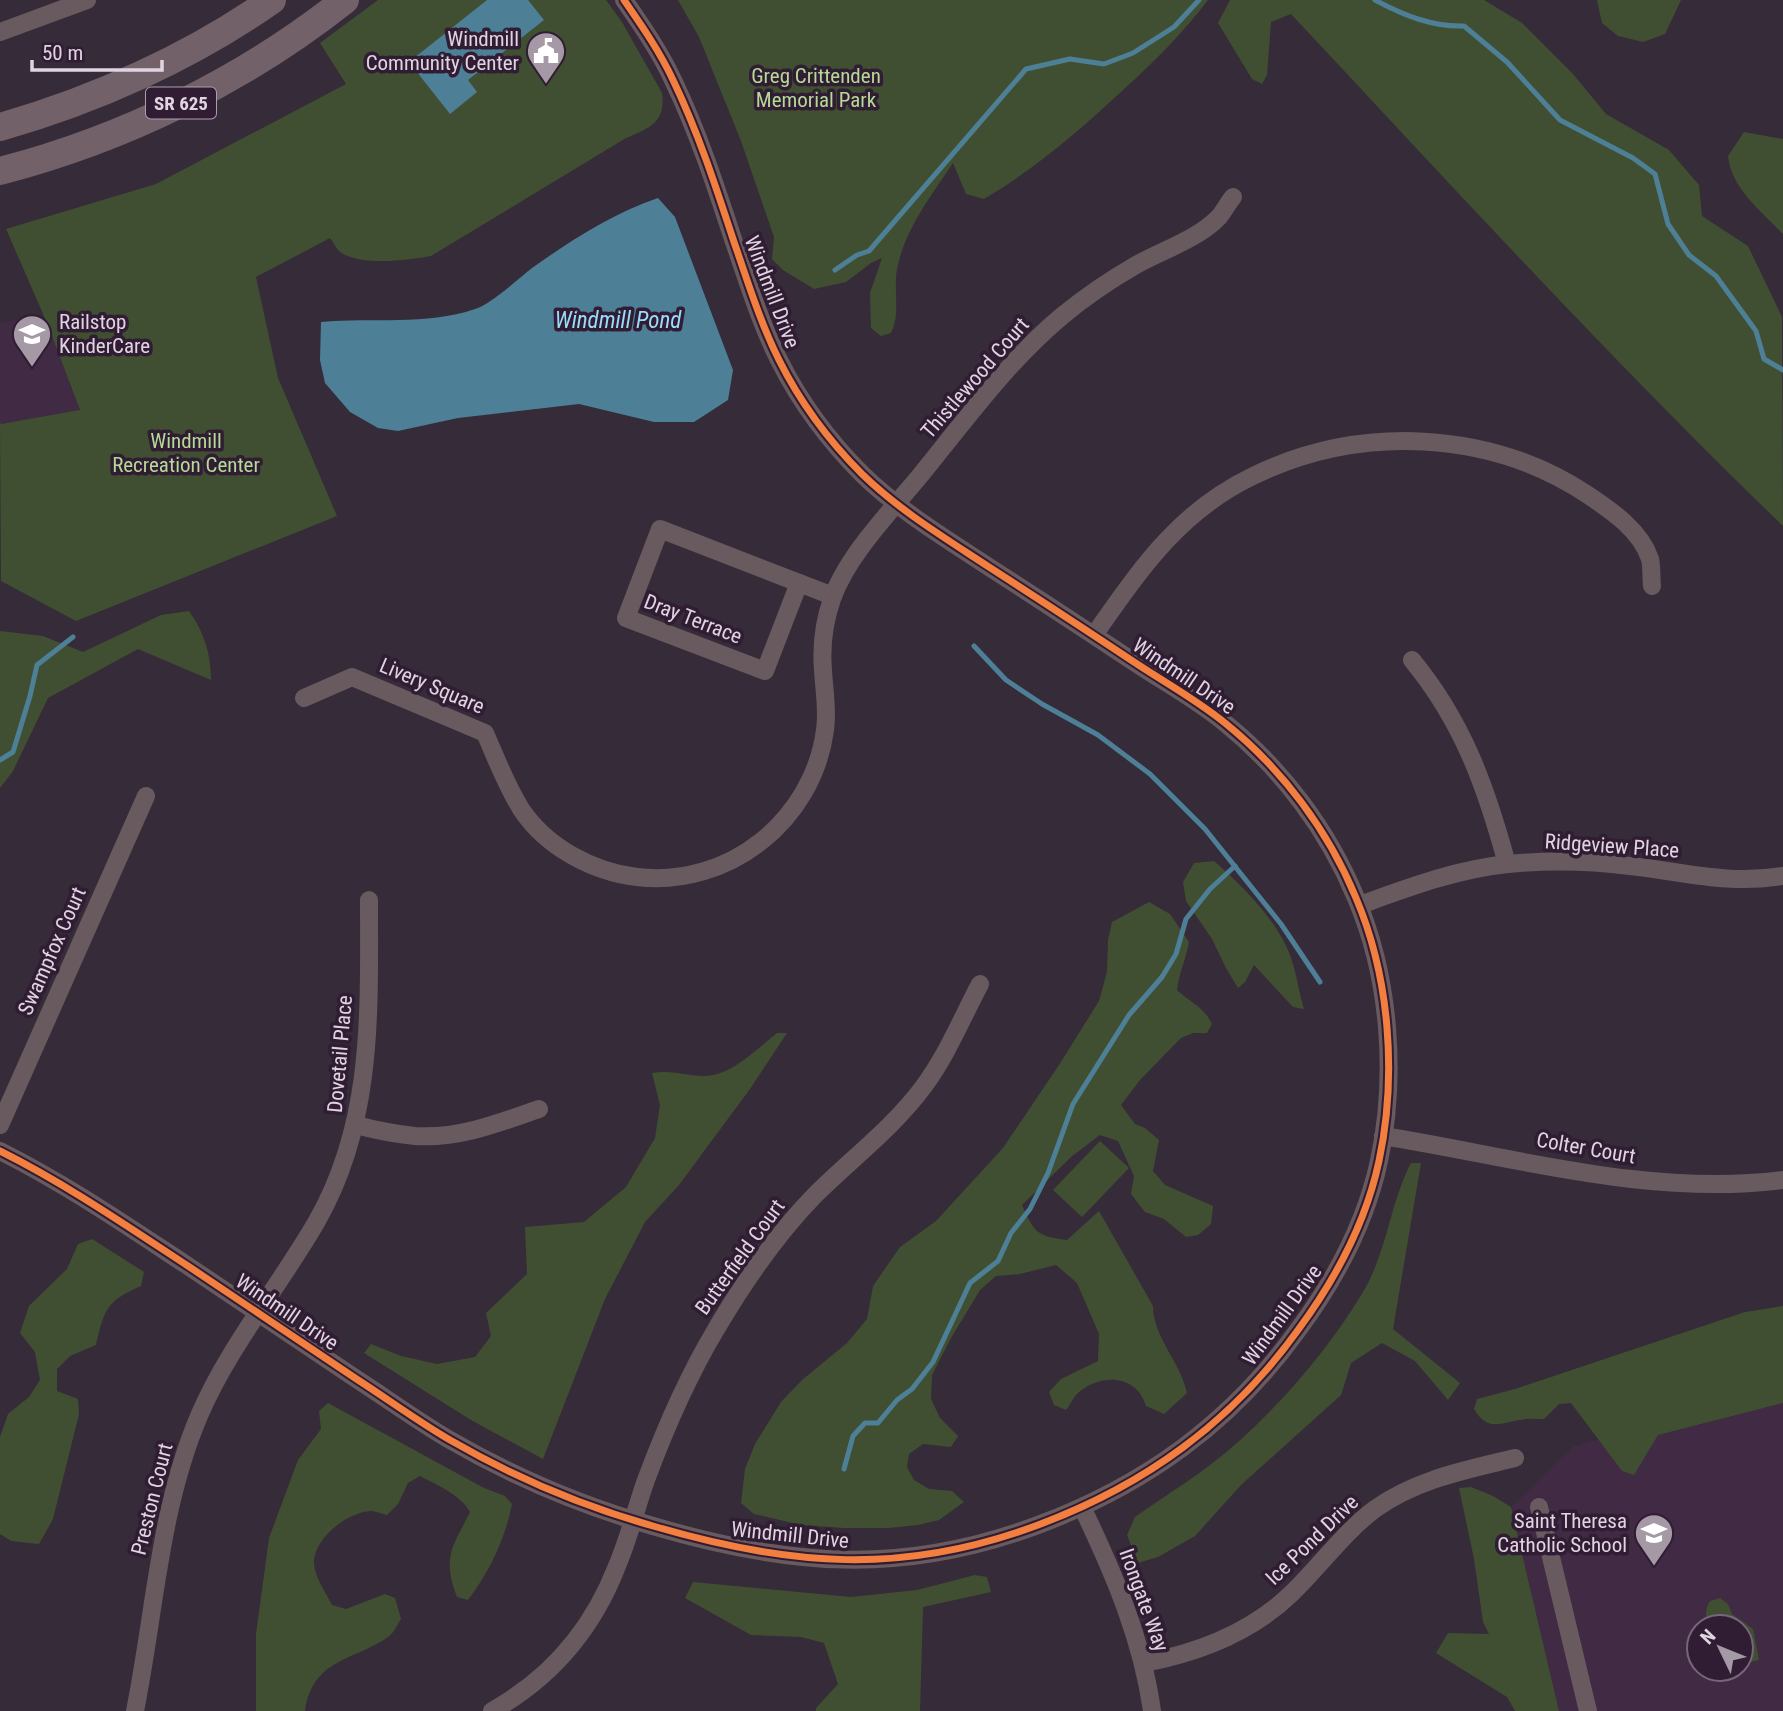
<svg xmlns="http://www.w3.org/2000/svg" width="1783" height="1711" viewBox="0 0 1783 1711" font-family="'Roboto Condensed',sans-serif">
<rect width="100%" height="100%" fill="#362b38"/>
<g fill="#412a44" fill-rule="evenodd">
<path d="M22,319l2,6 23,-2 33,88 -80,13v-101z"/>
<path d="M1783,1403v308h-224l-48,-204 63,-61 25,-7 59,-4zM1699,1627h42v42h-42z"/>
</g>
<g fill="#404f32">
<path d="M378,0h228l16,22 40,71c4,30 -13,35 -36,45l-195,118c-22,4 -73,11 -92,-5 -3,-3 -6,-9 -9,-13l-74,39 22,101 59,138 -261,105 -75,-40 -1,-159 1,2 79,-14 -33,-87 -41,-94 150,-45 190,-100 -26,-41z"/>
<path d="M678,0h530c-25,33 -54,62 -85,90 -43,40 -88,79 -139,109l-18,-5 -13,-31c-22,33 -48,66 -56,106 -4,22 4,44 -6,64l-10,3 -10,-8 -1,-35 12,-35 -11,5 -25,19 -32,7 -31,-19 -11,-11 2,-22 -33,-96 -42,-104z"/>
<path d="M1230,0h254l38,23 51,51 33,40 63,36 30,35 3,31 46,30 34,71 1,209c-170,-164 -330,-339 -492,-512l-20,8 -4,53 -5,9 -10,-5 -34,-56z"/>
<path d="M1597,0h84l-16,34 -22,8 -25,-6 -16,-13z"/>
<path d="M1744,132l39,7v95c-21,-22 -52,-46 -55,-78z"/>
<path d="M189,611c15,21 22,43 22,69l-73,-31 -90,49 -35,73 -13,17v-157l43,5 40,16 78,-37z"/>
<path d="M1214,861c28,24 67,63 78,100 5,15 7,32 12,48l-11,-2 -39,-42 -9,17 -7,6 -12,-20 -14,-29 -26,-38 -3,-19 11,-19z"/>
<path d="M1149,902l21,12 19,28c-3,17 -10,31 -12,48 14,13 27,17 35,34l-5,9h-14l-12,5 -41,42 -19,25 14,19 10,4 14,12 -6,31 12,14 48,21 -2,18 -13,11 -12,2 -22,-18 -19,-7 -14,-18 3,-18 -16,-35 -18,-6 -29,22 -49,48c12,27 14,31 45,35l32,-29 54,95c0,31 28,57 34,87l-23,21 -18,-8c-9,-31 -44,-33 -67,-14 -5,4 -9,13 -13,18l-12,-5 -5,-13 12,-13 37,-18 1,-27 -22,-51 -21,-18 -36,9 -24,2 -16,14 -29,48 -19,37 -1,24 9,19 18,18 -7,11 -28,-3 -14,10 -2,13 7,13 15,9 23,2 12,11 -25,18 -21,5 -29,3h-45l-43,-3 -47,-11 -13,-11 4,-34 10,-25 26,-42 21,-22 45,-37 20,-24 6,-33 27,-39 36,-26 67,-73 56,-83 40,-64 8,-29 1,-32 4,-18z"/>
<path d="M777,1033h10l-37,56 -71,96 -34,37 -40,77 -62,160 -72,-39 -107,-67 7,-9 30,12 36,8 38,-7 16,-21 -5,-23 41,-39 -2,-47 59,-5 42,-35 29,-49 5,-33 -8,-32c18,-3 32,2 49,3 30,1 54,-26 76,-43z"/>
<path d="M1100,1141l29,27 -47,49 -29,-27z"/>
<path d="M1411,1163h10l-28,166 67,54 -12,17 -33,-39 -33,-18 -31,20 -10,32 -100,90 -46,51 -37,21 -20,6 -11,-28 8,-18c34,-24 71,-46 103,-75 46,-41 93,-96 125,-150 24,-40 27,-89 48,-129z"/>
<path d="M92,1239l52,33 -3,14c-35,15 -37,24 -45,59l-26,11 -13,13v22l21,8 1,15 -26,105 -14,25 -28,-3 -11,-7v-97l8,-23 21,-17 11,-17 -5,-28 -15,-19 9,-27 38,-37 11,-25z"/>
<path d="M1783,1306v97l-125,32 -24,40 -12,-4 -51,-68 -12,1 -15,15c-8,0 -16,-1 -24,1 -21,3 -32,12 -46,-11l3,-10 38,-10 230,-77z"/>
<path d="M328,1403l156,85 21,8 7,8c-7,35 -22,67 -44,96l-11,-3c-15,-40 -5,-49 13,-85 -9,-17 -33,-27 -50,-36l-12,7 -10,21 -11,11c-5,-1 -11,-4 -16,-4 -24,1 -58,28 -57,53 1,14 13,30 18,41l14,4 39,-15 10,4 6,21c-4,6 -7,14 -13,18 -34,24 -75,21 -83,74h-49v-77l13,-96 29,-78 23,-31 -2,-18z"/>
<path d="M1471,1487l22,9 18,11 48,204h-44l-8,-14 -71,-44 12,-20 41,1 -6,-12 -9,-63 -15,-71z"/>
<path d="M975,1575l12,2 4,15 -68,15 -3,104h-104v-3l22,-24 -14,-41 -23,-6 -50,-2 -66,-37 8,-16 158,15 66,-7z"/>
<path d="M1720,1598l8,6 4,10 21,15 6,31 -18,4v-37h-32c-3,-10 -5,-17 1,-26z"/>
</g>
<g fill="#4d7f97">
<path d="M487,0h41l16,20 -76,60 9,12 -27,22 -41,-52z"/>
<path d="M658,198l17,19 58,153 -5,30 -34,22h-40l-75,-18 -121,14 -60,13 -20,-3 -28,-16 -25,-29 -5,-23 1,-38c52,-5 104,4 154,-13 16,-5 43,-30 57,-41 38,-27 81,-55 126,-70z"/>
</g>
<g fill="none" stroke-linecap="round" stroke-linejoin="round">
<g stroke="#4d7f97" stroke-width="5">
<path d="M1375,0c28,15 57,27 89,26l43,36 53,58 73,38 22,16 13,50 21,31 27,21 40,55 8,28 19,11"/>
<path d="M835,270l22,-15 12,-4 157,-182 44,-10 34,5 29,-11 41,-26 25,-27"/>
<path d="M974,646l32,34 36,24 56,31 52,39 55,55 76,95 39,58"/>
<path d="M0,760l13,-8 17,-56 7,-31 36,-28"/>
<path d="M844,1469l9,-33 12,-13h13l19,-23 15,-11 21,-27 37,-79 28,-22 13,-28 19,-24 18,-36 25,-69 56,-89 33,-38 14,-23 10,-35 24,-30 25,-23"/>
</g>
<g stroke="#685a5e" stroke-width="18">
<path d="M0,32l87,-32"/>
<path d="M660,529l139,54 -34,88 -139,-53z"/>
<path d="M799,583l34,13"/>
<path d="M1094,635c46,-65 84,-123 159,-159 107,-52 237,-46 335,19 24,16 53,36 62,64 2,8 1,19 2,27"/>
<path d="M1412,660c51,62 74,127 95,204"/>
<path d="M304,698l48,-21 133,56c11,25 21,52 36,76 25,38 72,63 116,68 91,11 176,-56 188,-147 3,-20 -1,-40 -2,-60 -2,-24 1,-48 9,-71 15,-43 57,-86 87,-122 45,-55 88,-115 143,-161 23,-19 48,-36 74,-51 27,-15 62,-26 83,-48 5,-6 9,-14 14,-20"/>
<path d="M1360,905c47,-17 97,-36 148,-41 40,-4 82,-3 122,2 56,6 96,19 153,10"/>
<path d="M0,1125l146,-329"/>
<path d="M356,1125c19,5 39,9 59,11 44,3 84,-13 124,-27"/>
<path d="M1383,1136c132,21 265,61 400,44"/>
<path d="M0,1151c66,33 127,75 188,115 56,38 113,76 170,114 31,20 61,42 92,60 64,37 132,66 203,86 136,40 249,50 385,-1 107,-40 193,-102 260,-195 37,-50 68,-108 81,-169 18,-85 11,-183 -23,-263 -28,-68 -74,-129 -131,-175 -28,-23 -61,-41 -91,-61 -48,-32 -97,-64 -145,-95 -44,-29 -89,-56 -127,-93 -33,-33 -62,-72 -83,-114 -19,-38 -31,-78 -45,-118 -18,-55 -36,-110 -61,-162 -13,-28 -31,-54 -49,-80"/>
<path d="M1539,1507l49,204"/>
<path d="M1083,1509c31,65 59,130 69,202"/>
<path d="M1144,1663c53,-10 108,-31 148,-70 28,-27 52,-61 83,-84 42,-30 91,-39 140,-51"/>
<path d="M135,1711c20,-99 24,-201 64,-295 30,-70 80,-129 118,-195 57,-100 52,-210 52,-321"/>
<path d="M492,1711c59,-33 101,-83 125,-145 12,-28 19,-58 29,-86 19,-51 41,-102 69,-149 28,-48 61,-96 100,-136 36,-36 79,-68 109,-109 23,-31 38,-68 56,-102"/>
</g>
<g stroke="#726168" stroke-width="28">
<path d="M0,127c95,-27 191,-70 272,-127"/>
<path d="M0,171c124,-32 244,-91 345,-171"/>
</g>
<g stroke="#301c33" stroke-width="11">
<path id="cycleway" d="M0,1151c66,33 127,75 188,115 56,38 113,76 170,114 31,20 61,42 92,60 64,37 132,66 203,86 136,40 249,50 385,-1 107,-40 193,-102 260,-195 37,-50 68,-108 81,-169 18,-85 11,-183 -23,-263 -28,-68 -74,-129 -131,-175 -28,-23 -61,-41 -91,-61 -48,-32 -97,-64 -145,-95 -44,-29 -89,-56 -127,-93 -33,-33 -62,-72 -83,-114 -19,-38 -31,-78 -45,-118 -18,-55 -36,-110 -61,-162 -13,-28 -31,-54 -49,-80"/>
</g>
<use href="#cycleway" stroke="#f27e40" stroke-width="7"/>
</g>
<defs>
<g id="civic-pin" transform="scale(2.0125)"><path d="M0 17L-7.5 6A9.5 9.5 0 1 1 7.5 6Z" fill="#a599a6" stroke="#301c33"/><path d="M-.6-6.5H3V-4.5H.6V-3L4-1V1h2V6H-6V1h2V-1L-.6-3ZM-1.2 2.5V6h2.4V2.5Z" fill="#fff"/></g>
<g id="school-pin" transform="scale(2.0125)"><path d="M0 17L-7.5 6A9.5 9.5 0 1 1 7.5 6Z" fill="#a599a6" stroke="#301c33"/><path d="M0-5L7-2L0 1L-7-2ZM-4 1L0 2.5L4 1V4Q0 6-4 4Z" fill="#fff"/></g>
</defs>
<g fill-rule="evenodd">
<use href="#civic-pin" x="546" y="51"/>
<use href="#school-pin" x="32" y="334"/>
<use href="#school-pin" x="1654" y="1533"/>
</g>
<g text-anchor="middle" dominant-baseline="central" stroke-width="7" stroke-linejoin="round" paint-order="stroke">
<rect fill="#301c33" stroke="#ac9dae" stroke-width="2" x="146" y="87.5" width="70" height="31" rx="5"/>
<g font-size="19" font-weight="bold" fill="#e1d4e2">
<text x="181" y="103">SR 625</text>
</g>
<g font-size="21" fill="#e1d4e2" stroke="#301c33" text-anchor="end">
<text x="519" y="39">Windmill<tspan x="519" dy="24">Community Center</tspan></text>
<text x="59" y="322" text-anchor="start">Railstop<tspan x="59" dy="24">KinderCare</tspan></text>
<text x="1627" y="1521">Saint Theresa<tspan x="1627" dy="24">Catholic School</tspan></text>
</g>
<g font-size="21" fill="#b4da95" stroke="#301c33">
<text x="816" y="76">Greg Crittenden<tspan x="816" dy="24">Memorial Park</tspan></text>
<text x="186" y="441">Windmill<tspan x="186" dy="24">Recreation Center</tspan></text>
</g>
<g font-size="21" fill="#e1d4e2" stroke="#301c33">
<text transform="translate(772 292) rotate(69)">Windmill Drive</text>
<text transform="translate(975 378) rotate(-49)">Thistlewood Court</text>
<text transform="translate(693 619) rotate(21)">Dray Terrace</text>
<text transform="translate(1184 676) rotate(34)">Windmill Drive</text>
<text transform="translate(432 686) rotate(23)">Livery Square</text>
<text transform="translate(1612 846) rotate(4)">Ridgeview Place</text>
<text transform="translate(52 951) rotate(-66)">Swampfox Court</text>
<text transform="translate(340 1054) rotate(-85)">Dovetail Place</text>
<text transform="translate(1586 1148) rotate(10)">Colter Court</text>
<text transform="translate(740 1257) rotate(-54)">Butterfield Court</text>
<text transform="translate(287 1312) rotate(34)">Windmill Drive</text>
<text transform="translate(1282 1315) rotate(-54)">Windmill Drive</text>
<text transform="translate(152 1499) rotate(-76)">Preston Court</text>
<text transform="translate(790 1535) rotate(6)">Windmill Drive</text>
<text transform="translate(1312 1540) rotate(-44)">Ice Pond Drive</text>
<text transform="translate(1144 1600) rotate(70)">Irongate Way</text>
</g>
<g font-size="23" font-style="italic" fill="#99dcfc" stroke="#301c33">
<text x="618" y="320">Windmill Pond</text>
</g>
</g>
<g transform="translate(1720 1648) rotate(313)"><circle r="33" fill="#301c33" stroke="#776679" stroke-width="2"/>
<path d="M0-5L12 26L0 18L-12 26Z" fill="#a599a6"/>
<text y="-10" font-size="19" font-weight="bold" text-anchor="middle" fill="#e1d4e2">N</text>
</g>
<path d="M32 60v10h130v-10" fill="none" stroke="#e1d4e2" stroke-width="3.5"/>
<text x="42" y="60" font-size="21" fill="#e1d4e2" stroke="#301c33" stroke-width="5" paint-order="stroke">50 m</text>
</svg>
